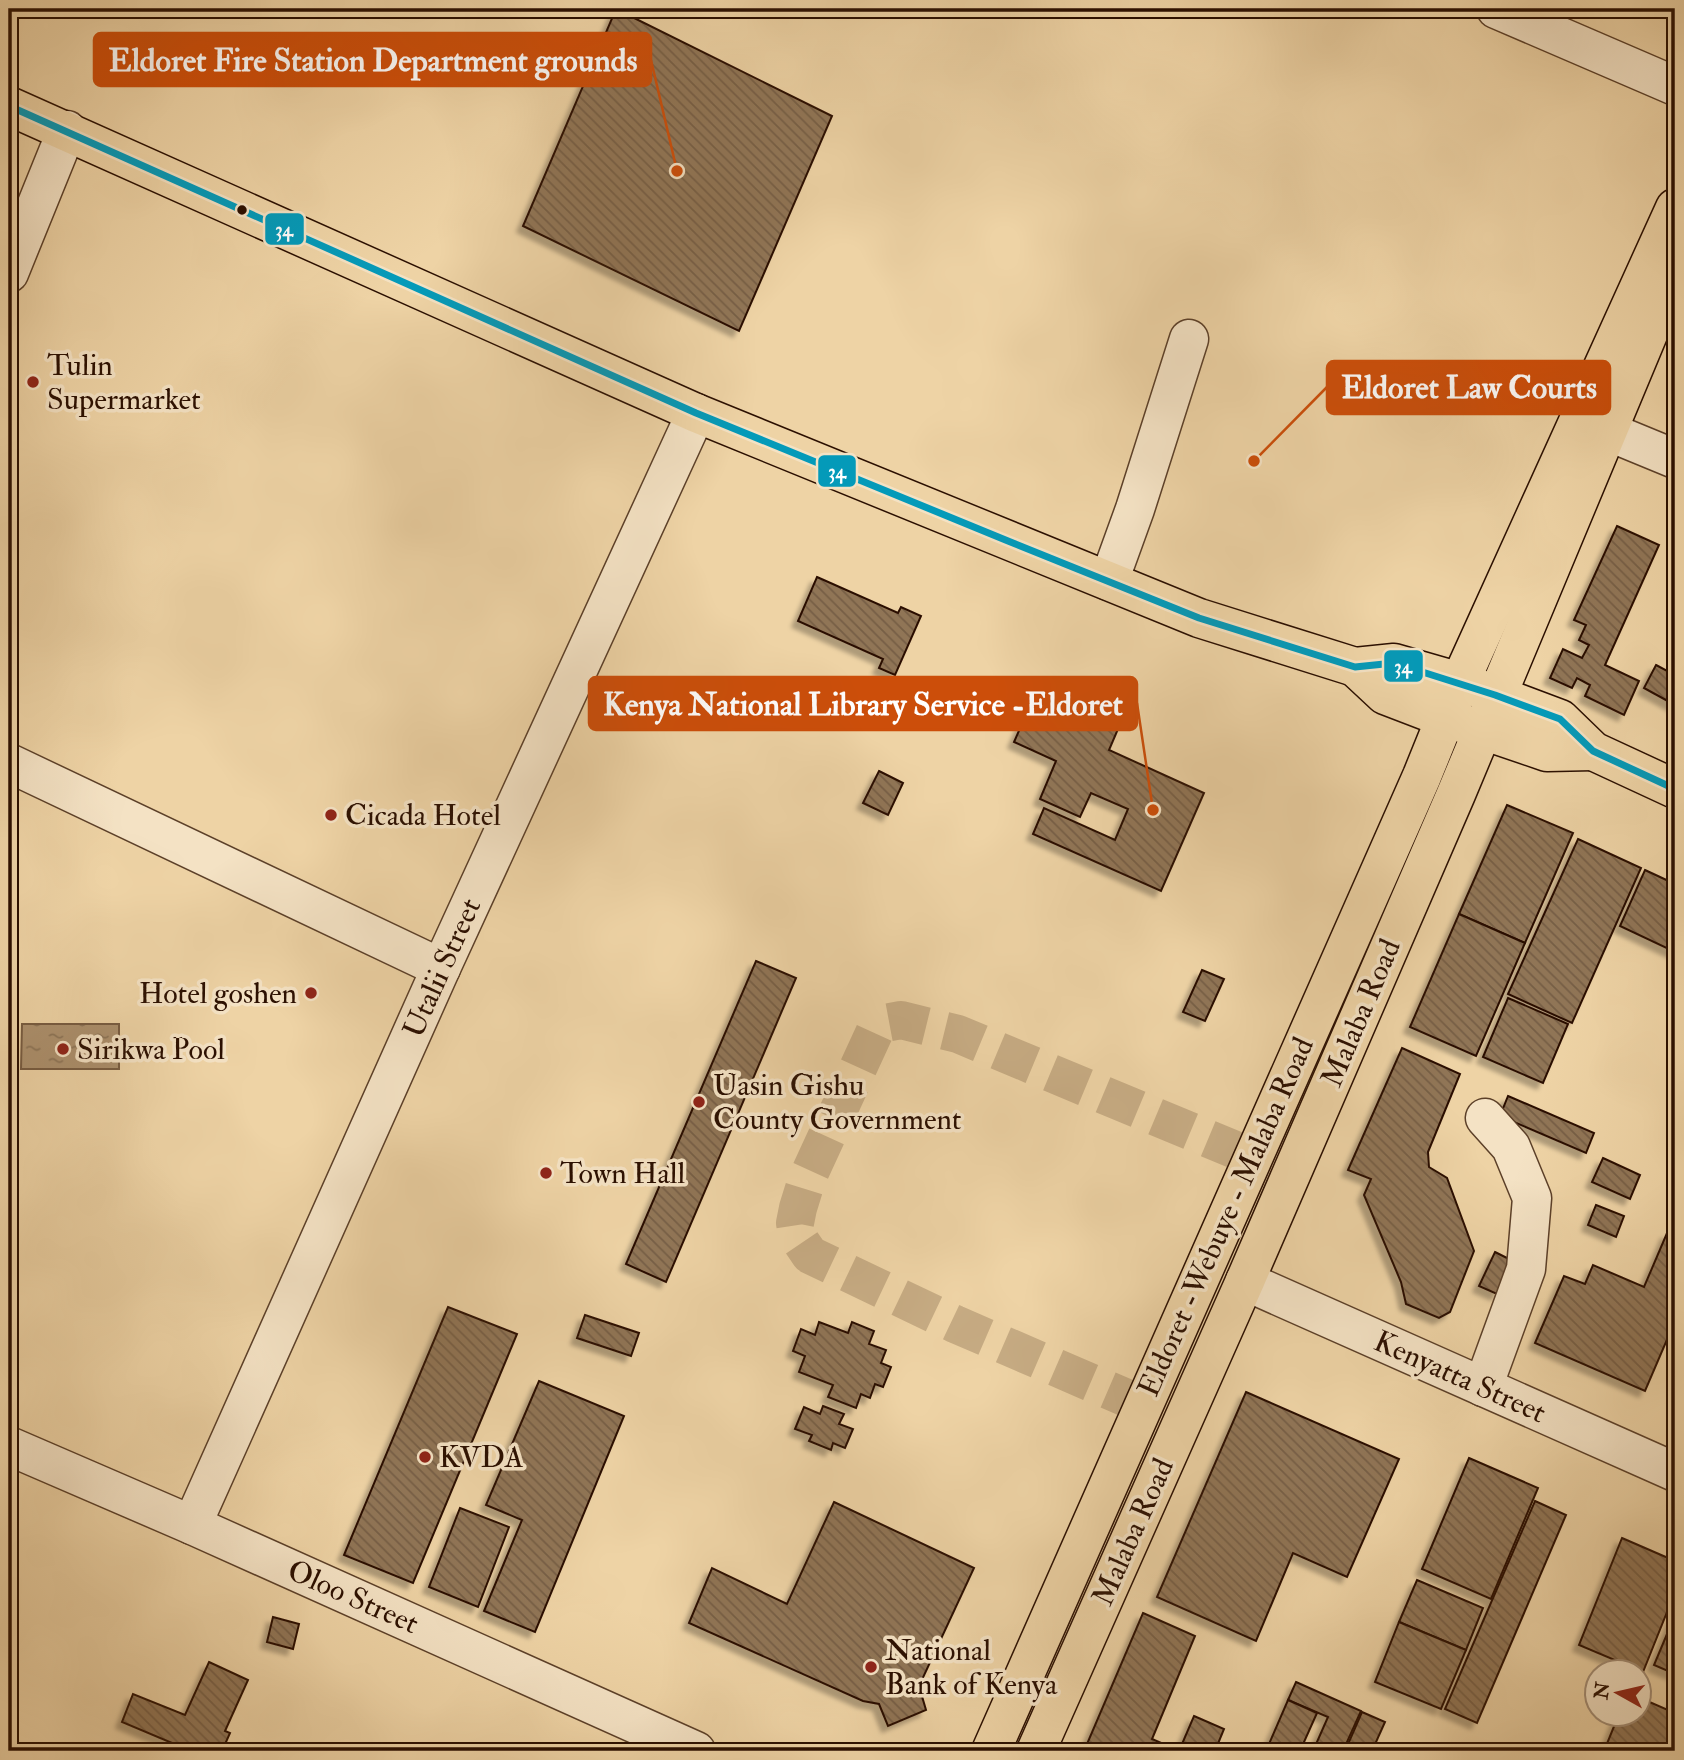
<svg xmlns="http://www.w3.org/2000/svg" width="1684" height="1760" viewBox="0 0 1684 1760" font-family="'IM FELL Double Pica',serif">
<defs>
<pattern id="water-ripples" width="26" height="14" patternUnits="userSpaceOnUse" patternTransform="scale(1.75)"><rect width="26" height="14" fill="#ac906d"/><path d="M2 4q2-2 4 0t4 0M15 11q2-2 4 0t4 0" fill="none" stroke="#8c7457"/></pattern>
<pattern id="building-back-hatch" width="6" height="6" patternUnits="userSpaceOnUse" patternTransform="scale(1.75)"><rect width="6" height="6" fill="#907556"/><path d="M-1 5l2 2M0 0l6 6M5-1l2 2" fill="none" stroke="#765e45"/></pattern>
<filter id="shadow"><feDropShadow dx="-6" dy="6" stdDeviation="2" flood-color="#0004"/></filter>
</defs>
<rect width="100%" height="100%" fill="#eed3a5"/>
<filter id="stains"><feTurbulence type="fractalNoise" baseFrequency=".00286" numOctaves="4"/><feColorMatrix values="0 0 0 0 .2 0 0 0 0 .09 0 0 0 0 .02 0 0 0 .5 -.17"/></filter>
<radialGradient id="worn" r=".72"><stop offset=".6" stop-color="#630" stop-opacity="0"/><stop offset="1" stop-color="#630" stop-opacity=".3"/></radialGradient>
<path fill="url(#water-ripples)" stroke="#785c41" stroke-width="2" d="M22,1024h97v45h-98z"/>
<g fill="url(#building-back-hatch)" stroke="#2b0f00" stroke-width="2" filter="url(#shadow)">
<path d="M616,9l216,107 -93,215 -216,-105z"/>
<path d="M1617,526l42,19 -54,120 34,16 -15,34 -39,-19 5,-11 -13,-7 -5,10 -22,-10 13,-29 19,9 7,-13 -10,-5 7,-15 -12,-5z"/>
<path d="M817,577l81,36 3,-6 20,9 -26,59 -16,-7 4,-9 -85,-38z"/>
<path d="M1656,665l19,10v30l-31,-17z"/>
<path d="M1029,708l37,17 7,-16 45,20 -9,21 95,43 -43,98 -128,-57 11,-26 71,32 13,-31 -37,-16 -11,24 -40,-18 16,-38 -42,-19z"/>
<path d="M879,771l24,12 -15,32 -25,-12z"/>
<path d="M1507,805l66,28 -48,110 -66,-29z"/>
<path d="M1578,839l63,29 -69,155 -64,-29z"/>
<path d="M1645,870l30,14v68l-55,-26z"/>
<path d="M1459,914l66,29 -49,113 -66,-29z"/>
<path d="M756,961l40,17 -130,304 -40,-18z"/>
<path d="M1202,970l22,9 -19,42 -22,-9z"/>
<path d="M1508,998l60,26 -25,59 -60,-26z"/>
<path d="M1402,1048l58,26 -32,78 1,15 18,11 27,73 -24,61 -11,6 -33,-14 -5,-22 -37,-87 7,-16 -23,-9z"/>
<path d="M1508,1096l86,37 -8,20 -86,-37z"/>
<path d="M1603,1158l37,17 -10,24 -38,-17z"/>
<path d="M1596,1205l28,11 -8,21 -28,-12z"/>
<path d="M1667,1233l8,3v85l-30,70 -110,-48 29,-67 21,8 8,-19 51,22z"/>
<path d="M1495,1252l18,9 -16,33 -18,-8z"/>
<path d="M448,1307l69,27 -104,249 -69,-28z"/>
<path d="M585,1315l54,18 -8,23 -54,-18z"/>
<path d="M819,1322l29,11 4,-11 22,9 -5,13 17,6 -5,13 10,4 -8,20 -8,-3 -5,14 -9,-4 -5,14 -28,-11 5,-12 -34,-13 6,-16 -12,-5 8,-22 14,6z"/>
<path d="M539,1381l85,35 -89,216 -51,-21 38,-91 -36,-15z"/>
<path d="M1246,1392l153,67 -52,118 -54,-24 -37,88 -99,-44z"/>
<path d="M823,1406l21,8 -5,10 14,5 -8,19 -12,-5 -2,7 -22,-9 3,-6 -17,-6 9,-22 16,7z"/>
<path d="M1469,1458l69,30 -47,111 -69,-30z"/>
<path d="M1535,1501l31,14 -89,208 -32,-14z"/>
<path d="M834,1502l140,66 -55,118 7,24 -38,16 -9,-22 -16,-3 -174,-78 23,-55 75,36z"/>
<path d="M460,1508l49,19 -31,80 -49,-20z"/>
<path d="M1622,1538l53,23v31l-32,80 -64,-27z"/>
<path d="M1417,1580l66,28 -17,42 -67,-28z"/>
<path d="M1143,1613l52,23 -43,103 23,10 -1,2h-90z"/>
<path d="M1675,1615v59l-21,-9z"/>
<path d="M273,1617l26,7 -6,25 -26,-7z"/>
<path d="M1399,1622l67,28 -25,59 -66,-27z"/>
<path d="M209,1662l39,18 -23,51 5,2 -8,18h-31l-69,-29 11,-28 52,21z"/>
<path d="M1296,1682l65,29 -18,40h-30l15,-34 -40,-17z"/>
<path d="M1638,1697l32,14 5,-12 -1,52h-70l15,-37h19z"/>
<path d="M1288,1700l29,13 -17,38h-34z"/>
<path d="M1362,1712l23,10 -13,29h-27z"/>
<path d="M1194,1716l30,13 -9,22h-36z"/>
</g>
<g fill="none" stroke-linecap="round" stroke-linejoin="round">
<path stroke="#c7ac84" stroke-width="38" stroke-dasharray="38 19" stroke-linecap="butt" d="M1143,1405l-188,-81 -145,-69 -13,-19 -2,-13 3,-15 9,-29 68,-148 10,-8 16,-3 57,14 294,123"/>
<g stroke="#5c4029" stroke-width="41">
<g id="minor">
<path d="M1496,9l179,77"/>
<path d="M9,273l58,-143"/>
<path d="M1607,431l68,28"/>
<path d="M1109,581l26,-72 54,-170"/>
<path d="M9,763l432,205"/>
<path d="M1245,1281l430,191"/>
<path d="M1483,1387l43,-118 6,-71 -21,-51 -26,-29"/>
<path d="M9,1446l183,79 504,226"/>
<path d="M192,1525l249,-557 255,-555"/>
</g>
</g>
<g stroke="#2b0f00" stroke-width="41">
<g id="major">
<path d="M9,106l687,307 503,205 156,49 39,-4 66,19"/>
<path d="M1355,667l30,28 60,23"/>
</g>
</g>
<g stroke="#2b0f00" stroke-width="41">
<g id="highway">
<path d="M1472,686l88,33 33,32 82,38"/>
<path d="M1456,721l91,31 46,-1"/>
<path d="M991,1751l431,-975 38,-94 215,-474"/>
<path d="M1036,1751l209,-470 211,-487 218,-522"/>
</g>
</g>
<use href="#minor" stroke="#f4e2c4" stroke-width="38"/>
<use href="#major" stroke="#eed3a5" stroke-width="38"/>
<use href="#highway" stroke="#eed3a5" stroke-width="38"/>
<g stroke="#f4e2c4" stroke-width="12">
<path id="bus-1" d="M9,106l687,307 312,128 191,77 156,49 39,-4 101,32 65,24 33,32 82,38"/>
</g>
<use href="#bus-1" stroke="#049ab9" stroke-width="7"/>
</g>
<circle fill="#2b0f00" stroke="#f4e2c4" stroke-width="2.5" cx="242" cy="210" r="6"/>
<g fill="#8f2418" stroke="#f4e2c4" stroke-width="2.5">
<circle cx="33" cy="382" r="7"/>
<circle cx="331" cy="815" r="7"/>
<circle cx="311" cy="993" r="7"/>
<circle cx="63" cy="1049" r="7"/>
<circle cx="699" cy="1102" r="7"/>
<circle cx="546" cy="1173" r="7"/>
<circle cx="425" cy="1457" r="7"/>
<circle cx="871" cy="1667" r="7"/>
</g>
<g text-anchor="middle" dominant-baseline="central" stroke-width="7" stroke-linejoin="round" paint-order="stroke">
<g font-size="30" fill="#2b0f00" stroke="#f4e2c4" text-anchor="start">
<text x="47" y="365">Tulin<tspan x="47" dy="34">Supermarket</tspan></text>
<text x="345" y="815">Cicada Hotel</text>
<text x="297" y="993" text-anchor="end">Hotel goshen</text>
<text x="77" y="1049">Sirikwa Pool</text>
<text x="713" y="1085">Uasin Gishu<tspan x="713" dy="34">County Government</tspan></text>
<text x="560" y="1173">Town Hall</text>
<text x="439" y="1457">KVDA</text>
<text x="885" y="1650">National<tspan x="885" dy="34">Bank of Kenya</tspan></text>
</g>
<g font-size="30" fill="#2b0f00" stroke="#f4e2c4">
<text transform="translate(442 968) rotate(-66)">Utalii Street</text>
<text transform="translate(1361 1013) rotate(-67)">Malaba Road</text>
<text transform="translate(1226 1217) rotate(-66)">Eldoret -Webuye - Malaba Road</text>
<text transform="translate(1460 1377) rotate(24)">Kenyatta Street</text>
<text transform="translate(1133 1532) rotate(-66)">Malaba Road</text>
<text transform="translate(353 1597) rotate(24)">Oloo Street</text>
</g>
</g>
<path fill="none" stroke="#cc4e0a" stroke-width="2.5" d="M677 171L651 60M1254 461L1327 387M1153 810L1137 703"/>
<g fill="#cc4e0a" stroke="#f4e2c4" stroke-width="2.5">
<circle cx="677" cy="171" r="7"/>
<circle cx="1254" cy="461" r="7"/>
<circle cx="1153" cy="810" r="7"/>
</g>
<g fill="#cc4e0a" stroke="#cc4e0a" stroke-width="2.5">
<rect x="94" y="33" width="557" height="53" rx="7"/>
<rect x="1327" y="361" width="283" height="53" rx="7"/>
<rect x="589" y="677" width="548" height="53" rx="7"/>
</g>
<g font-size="32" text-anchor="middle" font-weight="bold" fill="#fff">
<text x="373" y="71">Eldoret Fire Station Department grounds</text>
<text x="1469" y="398">Eldoret Law Courts</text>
<text x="863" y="715">Kenya National Library Service -Eldoret</text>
</g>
<g stroke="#f4e2c4" stroke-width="2.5">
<rect x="264" y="212" width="41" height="34" rx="7" fill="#049ab9"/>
<rect x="817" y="454" width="40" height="34" rx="7" fill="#049ab9"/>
<rect x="1383" y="649" width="41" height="34" rx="7" fill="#049ab9"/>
</g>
<g font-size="19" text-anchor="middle" font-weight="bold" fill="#fff">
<text x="284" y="236">34</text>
<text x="837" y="478">34</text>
<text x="1403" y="673">34</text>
</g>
<rect width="1684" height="1760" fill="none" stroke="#eed3a5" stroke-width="35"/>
<rect x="10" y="10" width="1663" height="1739" fill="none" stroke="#2b0f00" stroke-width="3.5"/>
<rect x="18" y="18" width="1649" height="1725" fill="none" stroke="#2b0f00" stroke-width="2"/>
<g transform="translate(1618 1693) rotate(278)"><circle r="33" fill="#f4e2c4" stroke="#a48e76" stroke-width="2"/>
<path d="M0-5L12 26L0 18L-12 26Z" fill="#8f2418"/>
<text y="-10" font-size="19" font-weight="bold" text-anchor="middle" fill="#2b0f00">N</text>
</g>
<rect width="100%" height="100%" filter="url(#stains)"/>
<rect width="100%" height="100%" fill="url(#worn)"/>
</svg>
